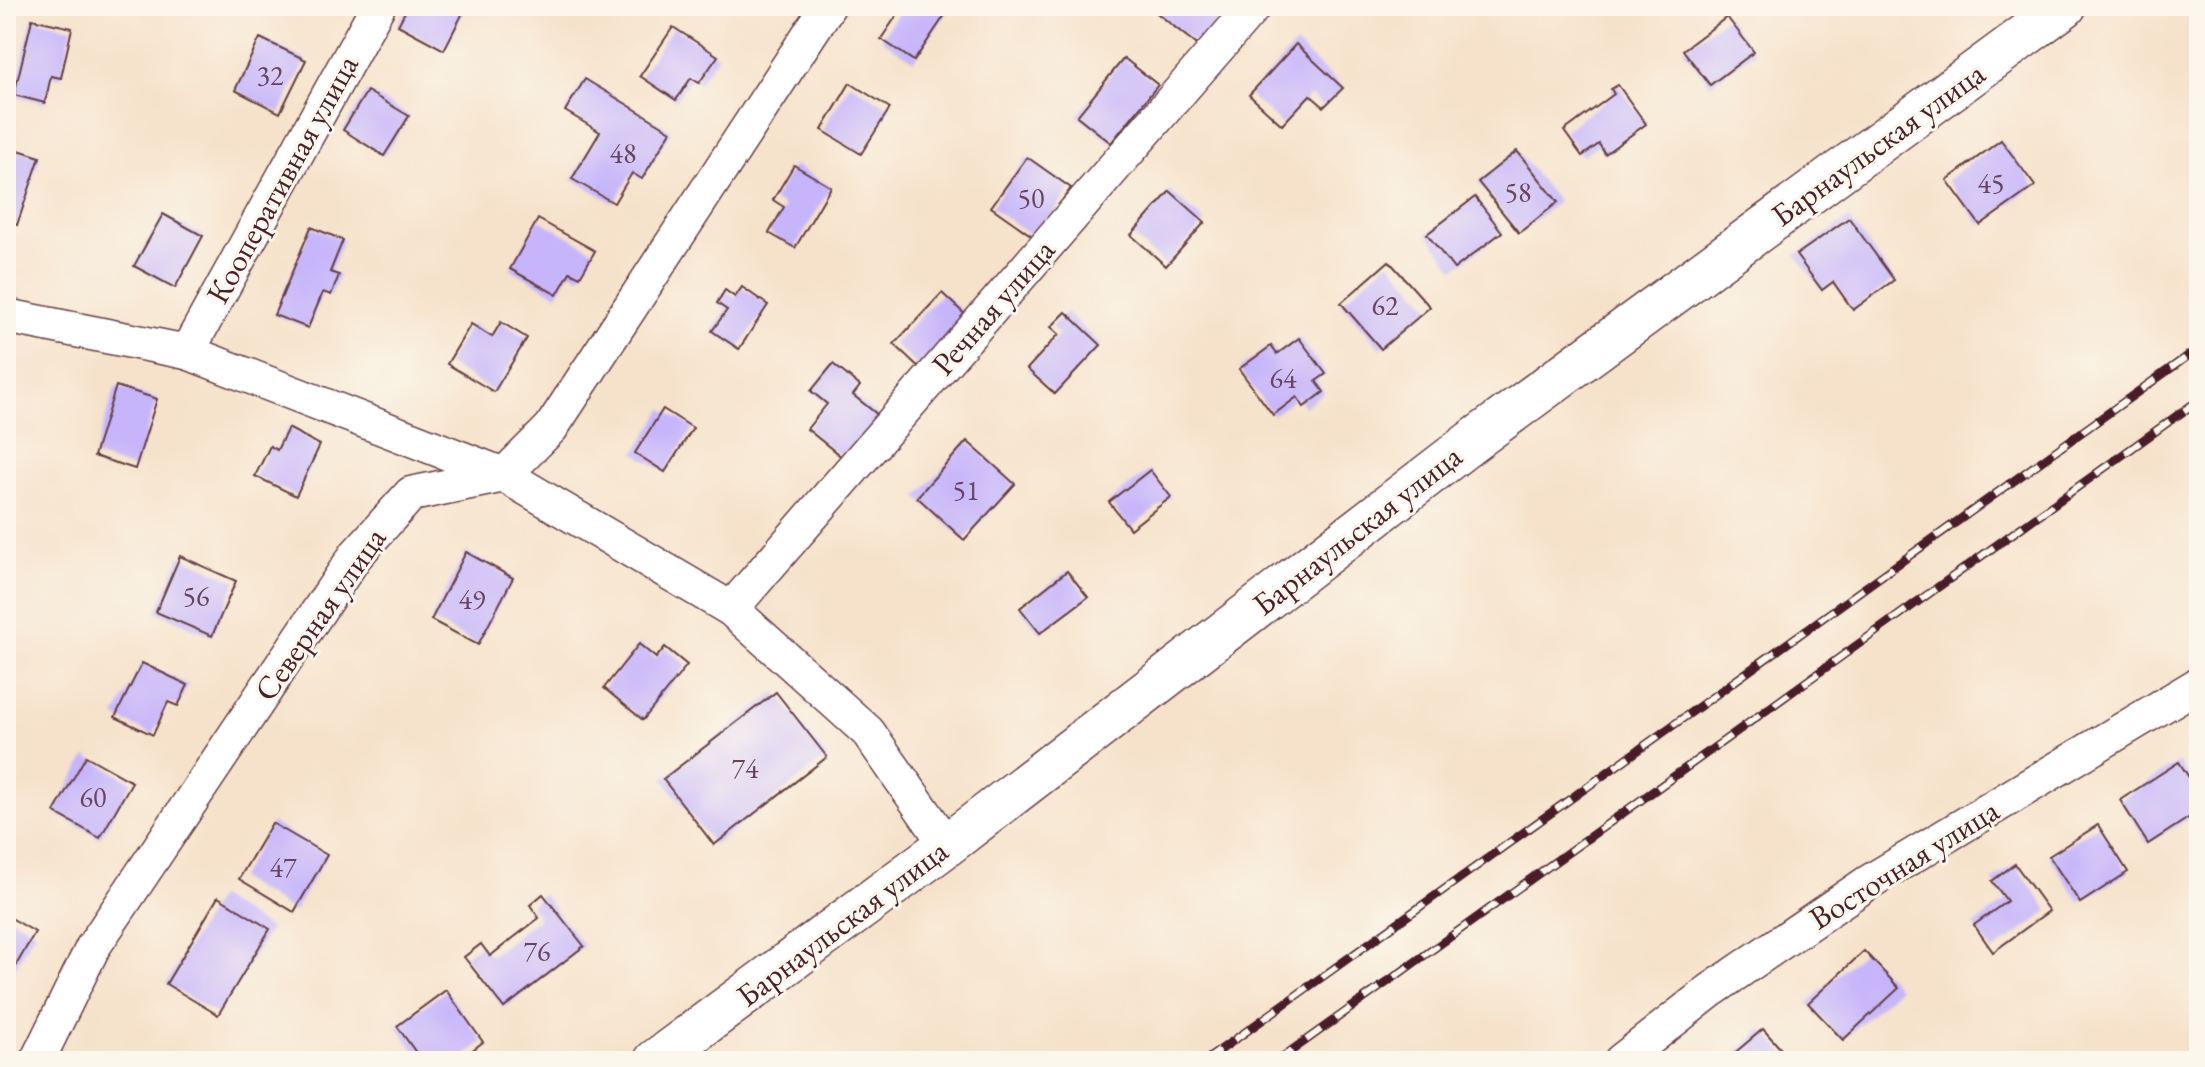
<svg xmlns="http://www.w3.org/2000/svg" width="2205" height="1067" viewBox="0 0 2205 1067" font-family="'EB Garamond',serif">
<rect width="100%" height="100%" fill="#fbf7ec"/>
<filter id="ink" filterUnits="userSpaceOnUse"><feTurbulence type="fractalNoise" baseFrequency=".0125" numOctaves="2"/><feDisplacementMap in="SourceGraphic" scale="16" xChannelSelector="R" yChannelSelector="G"/><feConvolveMatrix kernelMatrix="1 2 1 2 8 2 1 2 1" color-interpolation-filters="sRGB"/></filter>
<filter id="wash" filterUnits="userSpaceOnUse"><feTurbulence type="fractalNoise" baseFrequency=".006" numOctaves="4" result="noise"/><feDisplacementMap in="SourceGraphic" scale="32" xChannelSelector="R" yChannelSelector="G"/><feGaussianBlur stdDeviation="1.8" result="paint"/><feColorMatrix in="noise" values="0 0 0 0 0 0 0 0 0 0 0 0 0 0 0 0 0 1.4 0 .05"/><feComposite in="paint" operator="in"/></filter>
<g filter="url(#wash)">
<rect width="100%" height="100%" fill="#f6e2ca"/>
<g id="blocks">
<g fill="#c6b5fa">
<path d="M408,6h56l2,1 -22,43 -46,-25z"/>
<path d="M903,6h48l-37,55 -33,-22z"/>
<path d="M1163,6h70l-33,41 -43,-34z"/>
<path d="M1727,17l27,35 -44,33 -27,-35z"/>
<path d="M32,19l40,9 -11,50 -10,-2 -6,27 -31,-8z"/>
<path d="M673,27l45,29 -19,27 -8,-5 -15,22 -36,-24z"/>
<path d="M260,38l46,22 -26,53 -45,-23z"/>
<path d="M1296,44l47,44 -19,19 -14,-12 -28,30 -33,-30z"/>
<path d="M1124,58l34,27 -47,58 -34,-27z"/>
<path d="M585,79l86,52 -29,48 -10,-6 -18,30 -42,-24 28,-47 -35,-21z"/>
<path d="M850,83l40,25 -29,46 -39,-24z"/>
<path d="M1618,85l28,39 -41,30 -6,-10 -17,12 -18,-25 50,-37 -3,-5z"/>
<path d="M367,91l42,25 -25,40 -41,-26z"/>
<path d="M2001,140l34,46 -55,39 -33,-45z"/>
<path d="M6,146l34,11 -23,68 -11,-3z"/>
<path d="M1517,151l41,51 -39,31 -41,-51z"/>
<path d="M1027,157l44,31 -36,50 -44,-31z"/>
<path d="M794,165l37,22 -36,61 -26,-15 15,-26 -11,-7z"/>
<path d="M1170,191l35,31 -39,44 -35,-31z"/>
<path d="M1475,197l27,35 -48,37 -27,-35z"/>
<path d="M163,214l40,22 -28,52 -41,-22z"/>
<path d="M1849,218l45,62 -41,30 -20,-28 -11,8 -26,-35z"/>
<path d="M538,219l57,32 -15,26 -10,-5 -13,23 -47,-26z"/>
<path d="M311,227l32,13 -13,32 9,3 -8,20 -8,-3 -15,36 -34,-13z"/>
<path d="M1389,261l41,46 -49,42 -40,-46z"/>
<path d="M742,287l26,18 -29,44 -27,-18 15,-21 -10,-7 8,-13 10,7z"/>
<path d="M942,293l29,27 -48,51 -29,-27z"/>
<path d="M1066,312l35,33 -46,49 -28,-25 32,-35 -8,-7z"/>
<path d="M501,322l26,16 -33,54 -47,-28 24,-40 21,13z"/>
<path d="M1299,338l27,36 -10,7 8,11 -20,15 -7,-10 -24,18 -34,-46 32,-23 6,8z"/>
<path d="M833,364l27,22 -7,9 30,24 -35,43 -41,-33 20,-25 -16,-13z"/>
<path d="M116,386l41,13 -22,70 -41,-13z"/>
<path d="M663,409l30,19 -28,44 -30,-19z"/>
<path d="M288,428l32,17 -24,51 -41,-20 15,-30 7,4z"/>
<path d="M967,441l48,43 -51,56 -47,-43z"/>
<path d="M1150,470l21,27 -41,32 -21,-27z"/>
<path d="M466,552l47,26 -35,67 -47,-25z"/>
<path d="M180,556l56,25 -24,55 -56,-24z"/>
<path d="M1067,571l21,26 -48,36 -20,-25z"/>
<path d="M639,644l17,14 9,-11 22,18 -44,55 -39,-32z"/>
<path d="M142,663l46,22 -10,21 -10,-4 -15,33 -38,-18z"/>
<path d="M776,692l51,65 -113,88 -51,-66z"/>
<path d="M86,756l46,26 -32,56 -46,-26z"/>
<path d="M2179,762l20,31v18l-51,33 -28,-44z"/>
<path d="M272,823l55,32 -33,57 -55,-33z"/>
<path d="M2098,825l30,47 -48,31 -31,-47z"/>
<path d="M2015,864l34,47 -56,41 -19,-27 33,-24 -15,-20z"/>
<path d="M543,894l41,52 -80,62 -40,-51 17,-13 9,12 49,-38 -9,-13z"/>
<path d="M218,897l52,32 -52,86 -52,-31z"/>
<path d="M6,915l29,17 -29,51z"/>
<path d="M1864,951l35,37 -56,52 -35,-37z"/>
<path d="M446,990l37,52 -25,19h-36l-25,-35z"/>
<path d="M1763,1029l25,28 -5,4h-58z"/>
</g>
</g>
</g>
<g filter="url(#ink)">
<use href="#blocks" fill-opacity="0" stroke="#643c43" stroke-width="2"/>
<g fill="none" stroke-linecap="round" stroke-linejoin="round">
<g stroke="#643c43" stroke-width="37">
<g id="minor">
<path d="M6,316l181,36 317,123 227,134 137,123 79,113"/>
<path d="M187,352l191,-346"/>
<path d="M731,609l523,-603"/>
<path d="M37,1061l56,-114 263,-392 55,-61 93,-19 47,-47 277,-422"/>
<path d="M1621,1061l89,-70 159,-109 330,-198"/>
</g>
</g>
<g stroke="#643c43" stroke-width="45">
<path id="tertiary" d="M655,1061l292,-216 523,-402 595,-437"/>
</g>
<use href="#minor" stroke="#fff" stroke-width="34"/>
<use href="#tertiary" stroke="#fff" stroke-width="42"/>
<g stroke="#4a1f2b" stroke-width="9">
<g id="rail">
<path d="M1205,1061l994,-713"/>
<path d="M1277,1061l922,-661"/>
</g>
</g>
<use href="#rail" stroke="#fbf7ec" stroke-width="6" stroke-dasharray="18" stroke-linecap="butt"/>
</g>
</g>
<g text-anchor="middle" dominant-baseline="central" stroke-width="6" stroke-linejoin="round" paint-order="stroke">
<g font-size="28" fill="#69445f">
<text x="270" y="75">32</text>
<text x="623" y="153">48</text>
<text x="1991" y="183">45</text>
<text x="1518" y="192">58</text>
<text x="1031" y="198">50</text>
<text x="1385" y="305">62</text>
<text x="1283" y="378">64</text>
<text x="966" y="490">51</text>
<text x="196" y="596">56</text>
<text x="472" y="599">49</text>
<text x="745" y="768">74</text>
<text x="93" y="797">60</text>
<text x="283" y="867">47</text>
<text x="537" y="951">76</text>
</g>
<g font-size="32" fill="#4a1f2b" stroke="#fbf7ec">
<text transform="translate(1878 144) rotate(-36)">Барнаульская улица</text>
<text transform="translate(282 179) rotate(-61)">Кооперативная улица</text>
<text transform="translate(993 307) rotate(-49)">Речная улица</text>
<text transform="translate(1357 530) rotate(-38)">Барнаульская улица</text>
<text transform="translate(320 614) rotate(-55)">Северная улица</text>
<text transform="translate(1904 864) rotate(-32)">Восточная улица</text>
<text transform="translate(842 923) rotate(-37)">Барнаульская улица</text>
</g>
</g>
<rect width="2205" height="1067" fill="none" stroke="#fbf7ec" stroke-width="32"/>
</svg>
